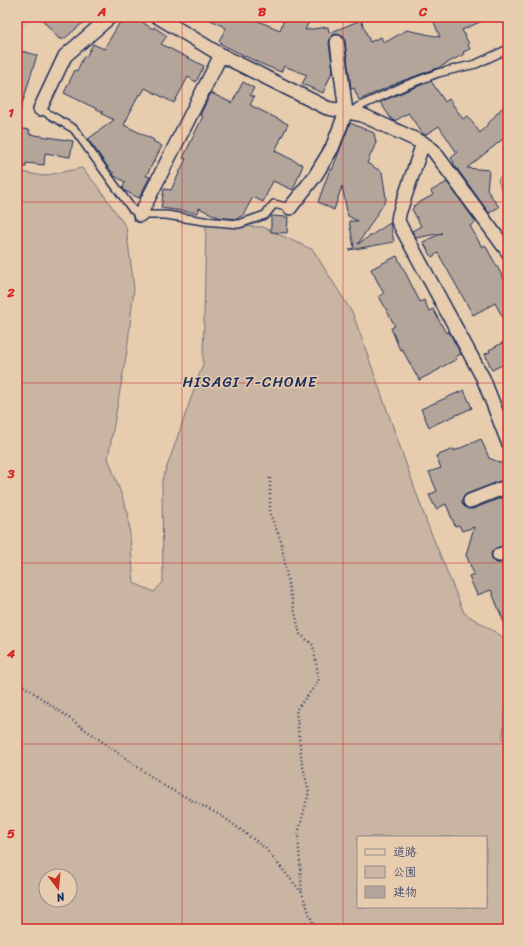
<svg xmlns="http://www.w3.org/2000/svg" width="525" height="946" viewBox="0 0 525 946" font-family="Sriracha,'Klee One',sans-serif">
<rect width="100%" height="100%" fill="#e7ccae"/>
<filter id="ink" filterUnits="userSpaceOnUse"><feTurbulence type="fractalNoise" baseFrequency=".025" numOctaves="2"/><feDisplacementMap in="SourceGraphic" scale="8" xChannelSelector="R" yChannelSelector="G"/><feConvolveMatrix kernelMatrix="1 2 1 2 8 2 1 2 1" color-interpolation-filters="sRGB"/></filter>
<g filter="url(#ink)">
<path fill="#d8c0a8" d="M17,17h19l-19,13z"/>
<g fill="#cab5a2" stroke="#727280" fill-rule="evenodd">
<path d="M508,167v40l-10,-27z"/>
<path d="M82,168l17,20 27,39 8,61 -7,63 -19,107 20,55 6,70 20,9 9,-10 -1,-101 41,-117 3,-139 57,2 50,23 40,64 74,209 37,90 44,27v19l-5,80 5,10v180h-491v-758l26,5zM358,837h128v70h-128zM46,876h24v24h-24z"/>
</g>
<g fill="#b4a59a" stroke="#1b2f5e">
<path d="M40,17h50l-26,22h-5z"/>
<path d="M123,17h11l19,12 1,-2 13,9 -6,8 43,22 -8,16 -8,-5 -14,26 -29,-15 -4,7 -2,-1 -15,31 30,15 -1,1 9,5 -16,30 4,1 -11,21 -14,-7 -2,-3 2,-6 -12,-7 1,-2 -4,-3 -22,-31 26,-19 -12,-6 1,-2 -39,-19 11,-23 2,1 7,-15 2,1 7,-13 11,5z"/>
<path d="M205,17h43l32,13 5,-13h26l-6,13 23,-3 1,6 32,-13 9,22 11,-5 3,6 23,-13 33,7 -8,-20h59l-29,13 7,14 -1,1 2,4 -7,3 1,2 -26,14 -36,13 -43,19 -5,-12 -3,1 -6,-48 -1,-4 -4,-2 -4,-1 -4,1 -2,4 -1,4 4,27 -10,23 -21,-9 5,-9 -23,-9 -3,6 -22,-9 -38,-19v-1l-2,-2 7,-13z"/>
<path d="M17,50l20,5 -17,56h-3z"/>
<path d="M431,81l14,21 4,-3 14,20 5,-3 12,17 28,-32v32l-5,6 -36,29 22,2 -2,20 12,17 -10,6 -36,-50 1,-1 -3,-4 6,-5 -18,-27 -14,9 -2,-1 -15,-21 -13,8 -3,-1 -12,-18 26,-11z"/>
<path d="M243,82l11,6 -4,7 4,2 -4,8 38,19 -13,27 28,14 -10,25 -20,-9 -10,21 -10,-5 -11,20 -2,-1 -2,3 -13,-1 -2,-1v1l-5,-1 -19,-9 -1,5 -37,-5 3,-19 7,1 15,-31 -3,-1 20,-42 -3,-1 11,-22 21,10z"/>
<path d="M350,123l24,10 2,10 -9,20 15,9 4,26v2l-28,44 32,-21 4,19 -39,7 -1,1v-1l-5,1 5,-3 -5,-26h9l-10,-5 -6,-30 -8,24 -16,-8 12,-33 2,1z"/>
<path d="M17,128l13,2 -1,4 44,7 -3,16 -25,-4 -1,12 -18,-2v4h-9z"/>
<path d="M447,182l29,40 -6,4 12,21 3,-2 19,34 4,-2v50l-13,-24 -22,12 -35,-62 -6,4 -9,-15 19,-9 -26,5 -4,-7 9,-5 -9,-17 2,-2 -1,-1 20,-11 -2,-4z"/>
<path d="M271,216l17,1 -1,16 -16,-1z"/>
<path d="M397,256l23,46 4,-2 5,11 4,-2 13,24 3,-1 12,22 -6,3 2,2 -17,9v1l-21,11 -3,-6v1l-14,-26 -2,1 -9,-22 4,-2 -16,-30 5,-2 -13,-25z"/>
<path d="M508,340v22l-16,8 -7,-16 5,-2 -1,-2z"/>
<path d="M464,390l8,18 -43,19 -8,-18z"/>
<path d="M481,439l8,19 19,8v12l-41,16 -3,2 -2,3v5l3,3 3,2h5l35,-14v49l-12,4 -3,2 -2,4 1,4 1,3 4,2h5l6,-3v70h-1l-16,-40 -14,5 -8,-19 5,-2 -8,-19 8,-28 -12,4 -3,-6 -4,1 -9,-22 -10,5 -7,-14 8,-4 -8,-19 12,-4 -5,-12 18,-7v2z"/>
</g>
<g fill="none" stroke-linecap="round" stroke-linejoin="round">
<g stroke="#1b2f5e" stroke-width="10">
<g id="lane">
<path d="M40,109l34,20 58,80 8,6h26l38,6 35,3 26,-9 9,-11 16,4"/>
<path d="M351,113l7,-6 46,-21 34,-13 38,-9 32,-15"/>
</g>
</g>
<g stroke="#1b2f5e" stroke-width="16">
<g id="street">
<path d="M158,17l63,38 106,53 35,7 61,28 10,7 75,102"/>
<path d="M40,109l25,-53 45,-39"/>
<path d="M423,143l-24,71 -1,7 3,6 82,151 25,64"/>
<path d="M290,208l25,-32 17,-28 14,-36 -9,-70"/>
<path d="M140,215l81,-160"/>
<path d="M470,501l38,-15"/>
<path d="M499,555l9,-3"/>
</g>
</g>
<g stroke="#1b2f5e" stroke-width="2.5" stroke-dasharray="1 3" stroke-linecap="butt">
<path d="M270,478v36l11,27 7,42 12,51 13,11 6,36 -23,29 6,53 7,29 -11,42 4,59"/>
<path d="M17,681l149,106 56,29 43,32 37,45 13,36"/>
</g>
<use href="#lane" stroke="#e7ccae" stroke-width="7"/>
<use href="#street" stroke="#e7ccae" stroke-width="13"/>
</g>
</g>
<path fill="none" stroke="#d62828" stroke-width="1" stroke-opacity="0.55" d="M182,17v912M343,17v912M17,202h491M17,383h491M17,563h491M17,744h491"/>
<g text-anchor="middle" dominant-baseline="central" stroke-width="3" stroke-linejoin="round" paint-order="stroke">
<g font-size="15" letter-spacing="1" fill="#1b2f5e" stroke="#e7ccae">
<text x="250" y="382">HISAGI 7-CHOME</text>
</g>
</g>
<rect width="525" height="946" fill="none" stroke="#e7ccae" stroke-width="44"/>
<rect x="357" y="836" width="130" height="72" fill="#e7ccae" stroke="#958d8e"/>
<rect x="365" y="849" width="20" height="6" fill="#e7ccae" stroke="#958d8e"/>
<text x="393" y="856" font-size="12" fill="#1b2f5e">道路</text>
<rect x="365" y="866" width="20" height="12" fill="#cab5a2" stroke="#958d8e"/>
<text x="393" y="876" font-size="12" fill="#1b2f5e">公園</text>
<rect x="365" y="886" width="20" height="12" fill="#b4a59a" stroke="#958d8e"/>
<text x="393" y="896" font-size="12" fill="#1b2f5e">建物</text>
<g transform="translate(58 888) rotate(164)"><circle r="19" fill="#e7ccae" stroke="#958d8e"/>
<path d="M0-3L7 15L0 10L-7 15Z" fill="#c8321e"/>
<text y="-6" font-size="11" font-weight="bold" text-anchor="middle" fill="#1b2f5e">N</text>
</g>
<rect x="22" y="22" width="481" height="902" fill="none" stroke="#d62828" stroke-width="1.5"/>
<g font-size="13" text-anchor="middle" font-weight="bold" fill="#d62828">
<text x="102" y="16">A</text>
<text x="262" y="16">B</text>
<text x="423" y="16">C</text>
<text x="11" y="117">1</text>
<text x="11" y="297">2</text>
<text x="11" y="478">3</text>
<text x="11" y="658">4</text>
<text x="11" y="838">5</text>
</g>
</svg>
